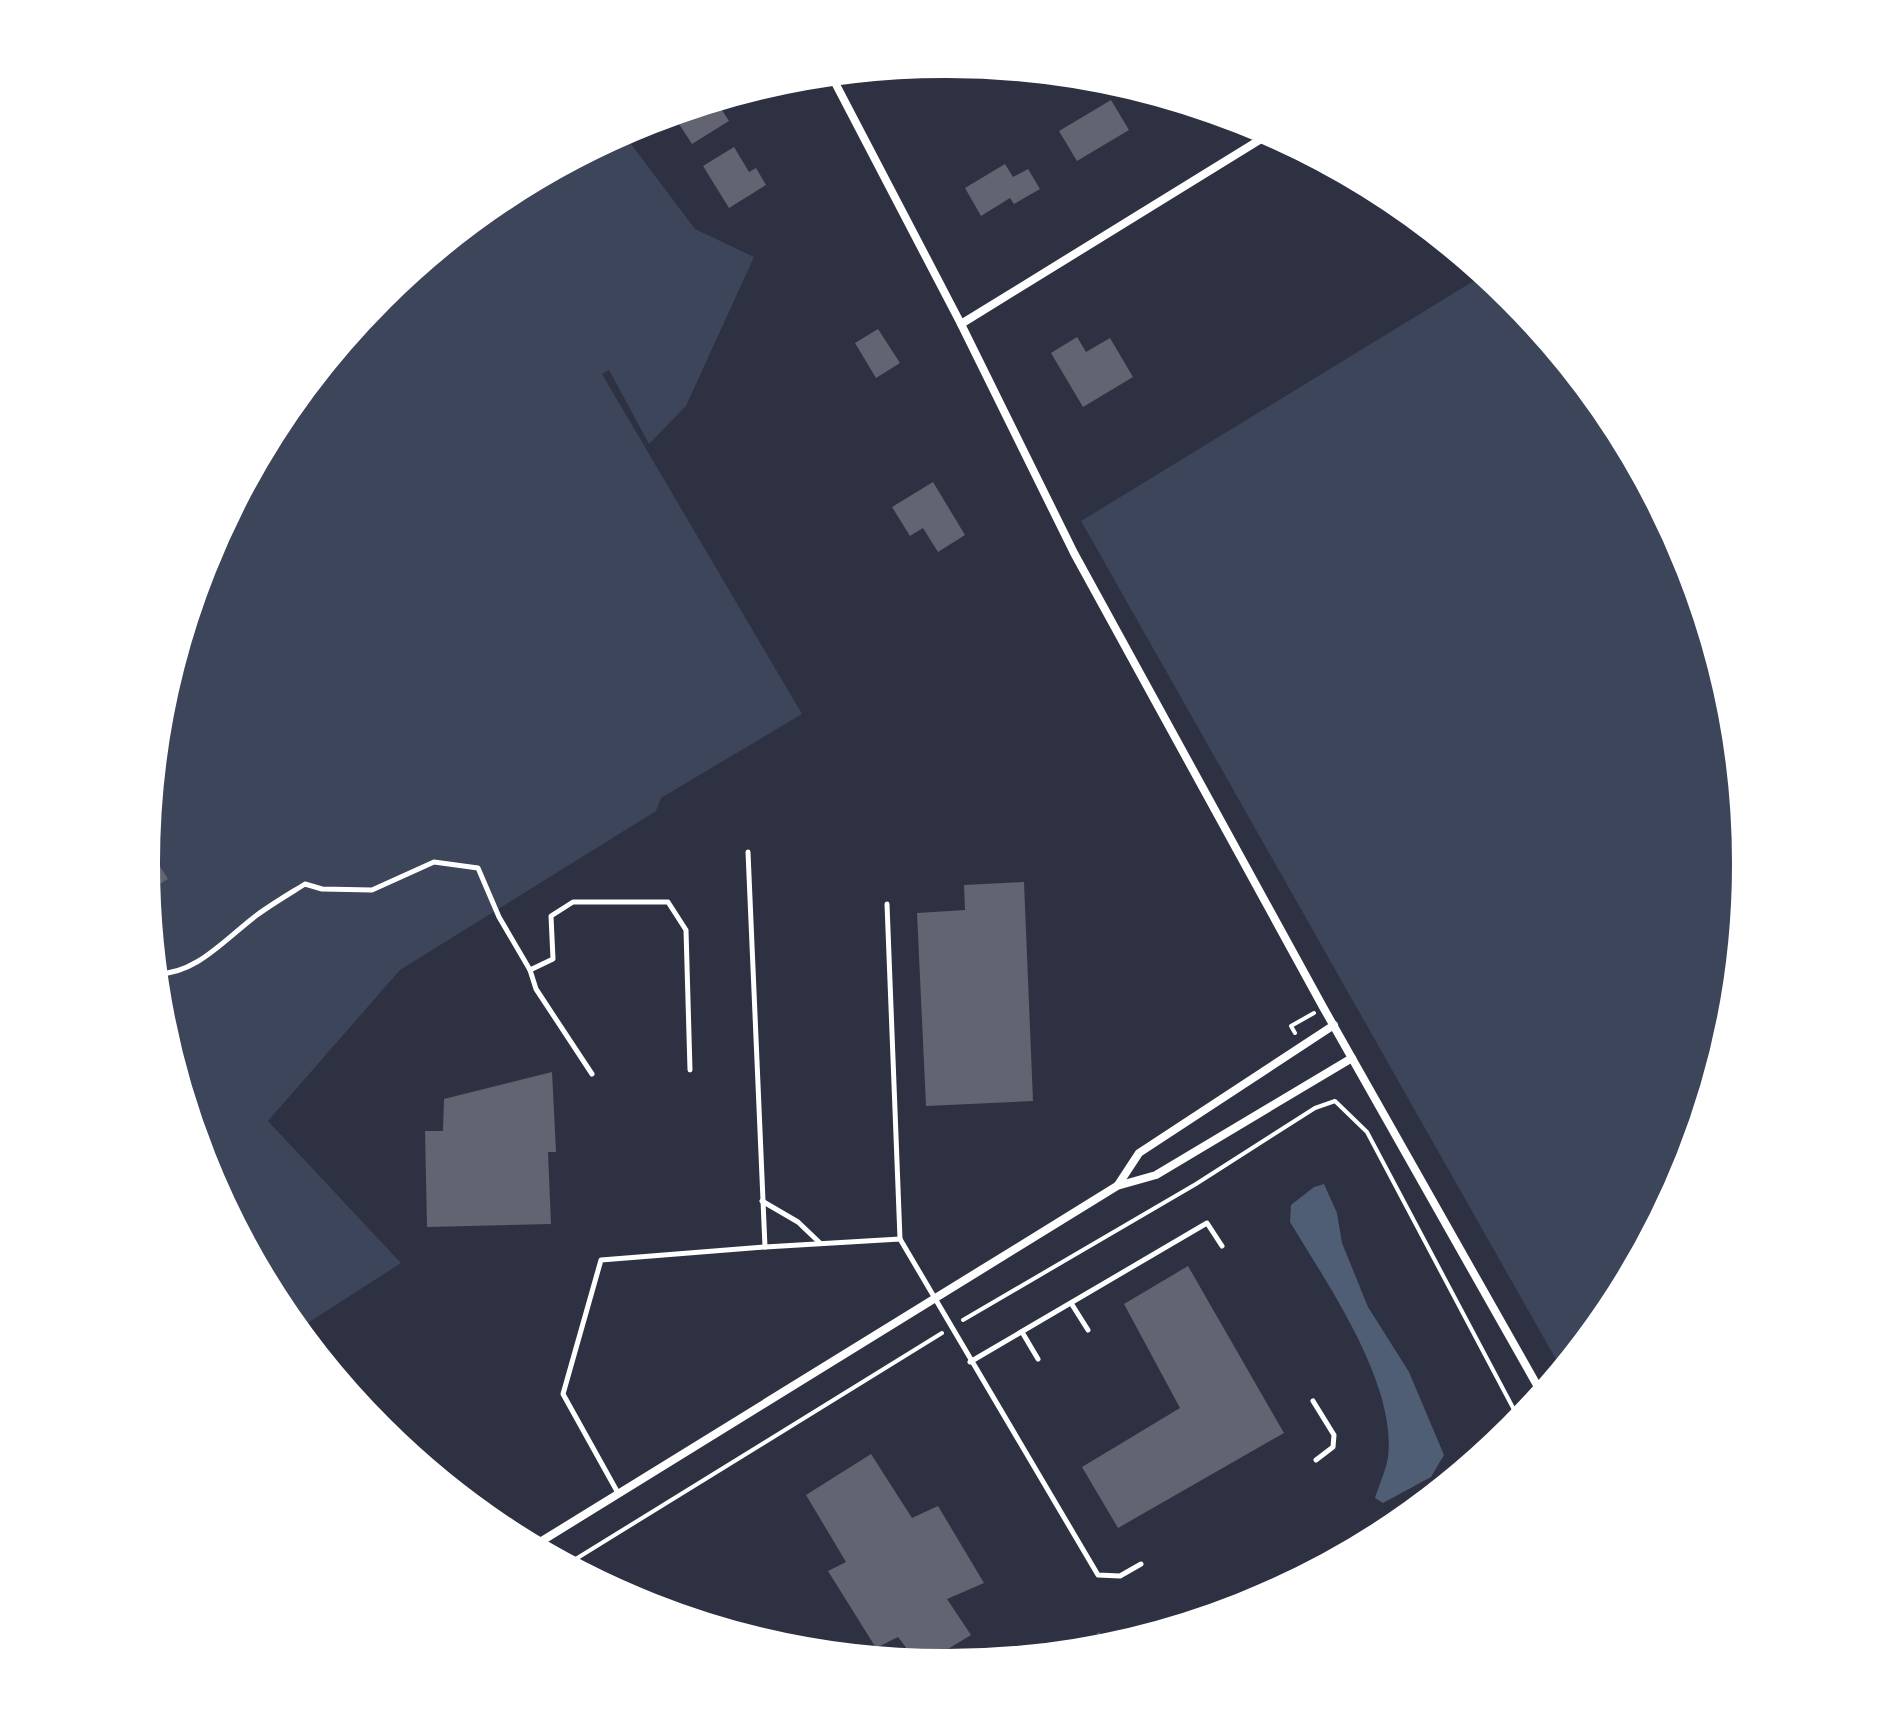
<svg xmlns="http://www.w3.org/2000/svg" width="1892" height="1727" viewBox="0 0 1892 1727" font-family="'Varela Round',sans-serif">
<rect width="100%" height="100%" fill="#2d3142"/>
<g fill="#3c4559">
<path d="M622,132l73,97 59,28 -68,149 -37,38 -40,-74 -7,4 200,340 -141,84 -5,13 -256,159 -132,151 133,142 -104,67 -18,-22 -74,-138 -45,-151 -15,-156 15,-156 46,-151 74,-138 100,-122 121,-99z"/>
<path d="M1485,274l28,23 100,122 74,138 45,151 15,156 -15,156 -46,151 -74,138 -50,61 -481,-849z"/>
</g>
<g fill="#4f5d75">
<path d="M1324,1184l13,29 5,30 26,64 41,65 35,83 -13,22 -48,26 -8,-5c4,-13 11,-28 13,-41 9,-74 -62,-175 -98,-235l1,-17 23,-18z"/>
<path d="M1099,1632l17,14 -42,6z"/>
</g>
<g fill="#626471">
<path d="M1152,92l22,7 -13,8z"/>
<path d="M1111,100l18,30 -52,31 -18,-30z"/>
<path d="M706,103l4,6 8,-5 11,17 -37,23 -20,-31z"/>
<path d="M734,147l15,25 7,-4 10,17 -37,23 -26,-42z"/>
<path d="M1005,164l8,13 15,-8 12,20 -26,15 -4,-6 -29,18 -16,-28z"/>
<path d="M878,329l22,34 -24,15 -21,-35z"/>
<path d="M1077,337l9,15 24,-14 23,39 -50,30 -32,-54z"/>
<path d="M933,482l32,53 -27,17 -15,-24 -13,8 -18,-29z"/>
<path d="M146,844l22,35 -21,13 -2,-29z"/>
<path d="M1024,882l9,219 -107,5 -9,-193 48,-3 -1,-25z"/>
<path d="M552,1072l4,80h-8l3,72 -124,3 -2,-96h18l1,-32z"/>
<path d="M1188,1266l96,167 -166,95 -36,-61 98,-59 -56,-104z"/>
<path d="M871,1454l41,64 26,-12 46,77 -37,16 24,36 -46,28 -8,-1 -19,-25 -22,11 -48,-77 18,-9 -40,-67z"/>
</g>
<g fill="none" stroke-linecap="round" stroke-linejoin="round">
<g stroke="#fff" stroke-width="4">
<path d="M1295,1033l-4,-7 23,-13"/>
<path d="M963,1320l233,-136 119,-76 20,-7 32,31 153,289"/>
<path d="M566,1565l376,-232"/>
</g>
<g stroke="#fff" stroke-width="5">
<path d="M748,852l17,395 135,-8 198,336 22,1 21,-12"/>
<path d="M887,904l13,335"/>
<path d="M155,974c41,1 71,-36 102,-59 15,-11 32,-21 48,-31l17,5 50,1 62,-28 44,6 21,49 31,53"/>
<path d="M592,1074l-56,-85 -6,-19 23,-11 -2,-43 22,-14h95l18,28 4,140"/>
<path d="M762,1201l36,21 22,21"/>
<path d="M1071,1303l17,27"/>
<path d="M1022,1332l16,27"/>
<path d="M970,1362l237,-139 15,23"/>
<path d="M1313,1401l21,34 -1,12 -17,13"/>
<path d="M618,1493l-55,-99 38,-134 164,-13"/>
</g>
<g stroke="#fff" stroke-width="8">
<path d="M830,73l131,251 113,229 249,454 219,387"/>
<path d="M961,324l310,-191"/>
<path d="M1118,1185l21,-32 195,-128"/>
<path d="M532,1547l585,-361 39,-11 196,-117"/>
</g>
</g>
<path d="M0 0H1892V1727H0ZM945 76H947A787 787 0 0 1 1734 863V864A787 787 0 0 1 947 1651H945A787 787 0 0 1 158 864V863A787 787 0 0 1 945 76Z" fill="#fff" fill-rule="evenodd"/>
<path fill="none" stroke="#fff" stroke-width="4" d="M945 76H947A787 787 0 0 1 1734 863V864A787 787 0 0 1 947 1651H945A787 787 0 0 1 158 864V863A787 787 0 0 1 945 76Z"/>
</svg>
